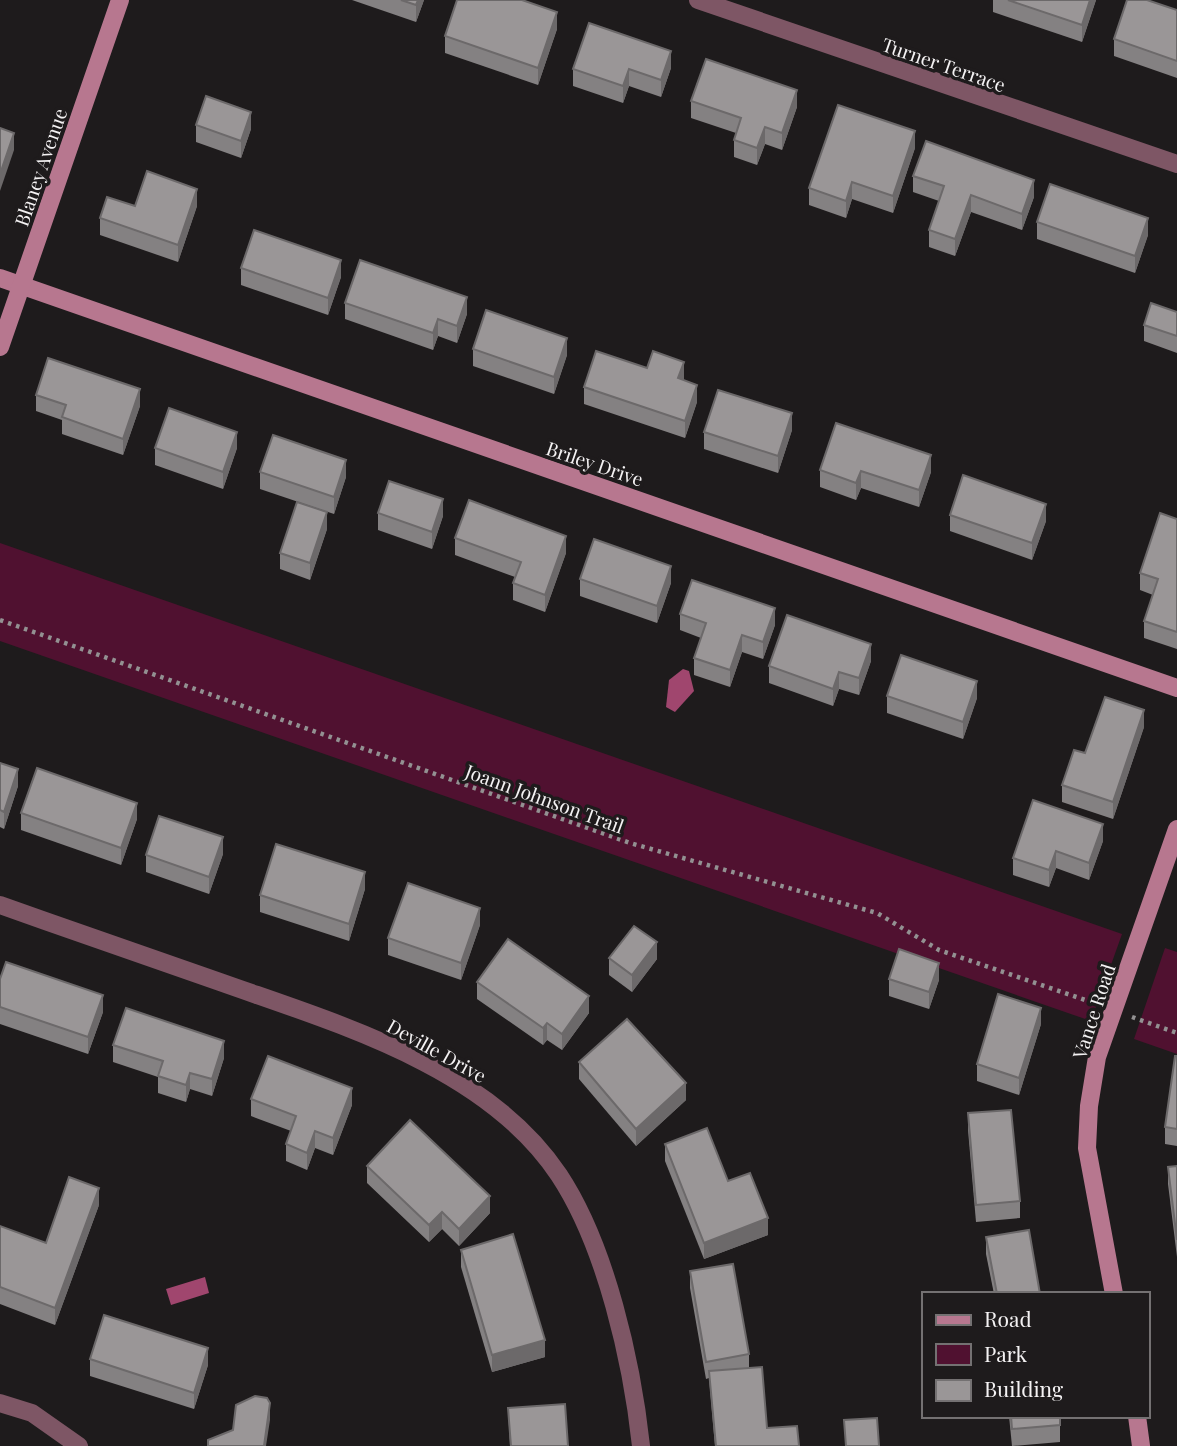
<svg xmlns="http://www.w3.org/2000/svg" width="1177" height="1446" viewBox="0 0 1177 1446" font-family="'Playfair Display',serif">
<rect width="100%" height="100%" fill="#1e1b1c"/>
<g fill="#501130">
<path d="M0,543l1122,391 -31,87 -1091,-380z"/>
<path d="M1165,948l12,4v102l-43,-15z"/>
</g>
<g fill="#a0466e">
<path d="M683,669l6,2 5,20 -19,21 -9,-5 3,-27z"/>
<path d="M205,1277l4,16 -38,12 -5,-16z"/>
</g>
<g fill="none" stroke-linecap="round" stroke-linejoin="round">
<g stroke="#939192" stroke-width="4.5" stroke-dasharray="3.5 5" stroke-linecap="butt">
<path d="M0,620l630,223 247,70 62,37 155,53"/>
<path d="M1132,1017l45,16"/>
</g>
<g stroke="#7e5665" stroke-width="18">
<path d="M698,0l479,164"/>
<path d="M0,905c73,26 146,51 220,77 115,41 267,84 339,193 47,71 73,187 82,271"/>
<path d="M0,1403l32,10 47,33"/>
</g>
<g stroke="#b7778f" stroke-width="18">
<path d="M0,278l1177,410"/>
<path d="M0,347l120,-347"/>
<path d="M1114,1294l-27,-146 2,-42 8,-49 80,-228"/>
<path d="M1137,1416l4,30"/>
</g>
</g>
<g fill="#848182">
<path d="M352,0h72l-8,22z"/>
<path d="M993,0h103l-14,42 -89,-30z"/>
<path d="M1177,10v68l-63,-22v-17z"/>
<path d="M557,29l-19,56 -93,-32v-17z"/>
<path d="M671,68l-10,29 -32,-11 -6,17 -50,-17v-17z"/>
<path d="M691,101l106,6 -15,43 -17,-6 -8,21 -23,-8v-17l2,-7 -45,-15z"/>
<path d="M196,125l55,4 -10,29 -45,-16z"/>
<path d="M915,148l-22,65 -41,-14 -6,19 -37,-13v-17z"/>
<path d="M913,176l121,21 -12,33 -51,-18 -16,44 -26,-9v-17l10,-29 -26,-9z"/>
<path d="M135,206h62l-19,56 -78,-27v-17z"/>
<path d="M1037,222l111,13 -13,38 -98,-34z"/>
<path d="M241,268l100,9 -13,38 -87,-30z"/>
<path d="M345,303l122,11 -10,29 -19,-7 -5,14 -88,-31z"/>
<path d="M1177,312v41l-33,-12v-16z"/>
<path d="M473,349l94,6 -13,39 -81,-28z"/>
<path d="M647,368l37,11 -1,1 14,22 -12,36 -101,-34v-17z"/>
<path d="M36,395l104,11 -17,49 -61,-21v-14l-26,-9z"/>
<path d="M792,430l-14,43 -74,-24v-17z"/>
<path d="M155,448h82l-14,41 -68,-24z"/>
<path d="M820,470l111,2 -12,35 -58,-19 -5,12 -36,-13z"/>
<path d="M260,472l86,5 -12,37 -74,-25z"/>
<path d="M378,513l65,3 -11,33 -54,-19z"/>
<path d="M950,515l96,6 -14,39 -82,-29z"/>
<path d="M1177,519v130l-33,-11v-17l9,-26 -13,-5v-17z"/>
<path d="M327,529l-17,51 -30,-11v-16z"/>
<path d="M455,538l111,15 -21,59 -32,-12v-17l2,-6 -60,-22z"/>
<path d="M580,579l91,4 -14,40 -77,-27z"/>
<path d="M680,614l95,11 -12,34 -21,-7 -12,35 -36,-12v-17l7,-20 -21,-8z"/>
<path d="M871,661l-12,34 -20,-6 -6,17 -64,-23v-17z"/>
<path d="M887,696l90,2 -14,41 -76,-26z"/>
<path d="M1144,727l-31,92 -51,-17v-17l23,-32z"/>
<path d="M0,763l18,23 -14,43 -4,-2z"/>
<path d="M21,813l116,6 -16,46 -100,-35z"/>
<path d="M1103,841l-14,39 -33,-12 -7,19 -36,-12v-17z"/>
<path d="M223,854l-14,40 -63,-22v-17z"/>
<path d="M365,889l-16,52 -89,-29v-17z"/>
<path d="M480,925l-19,55 -73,-25v-17z"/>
<path d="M609,958l48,1 -25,33 -23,-17z"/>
<path d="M0,979l103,33 -15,42 -88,-30z"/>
<path d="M889,979l50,1 -10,29 -40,-13z"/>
<path d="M477,982l112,31 -27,37 -15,-10 -4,5 -66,-46z"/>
<path d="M1041,1024l-22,71 -42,-14v-17z"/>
<path d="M113,1045l111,13 -12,38 -22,-7 -4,13 -28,-9v-16l-45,-15z"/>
<path d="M1177,1056v90l-12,-2v-17z"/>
<path d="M579,1062l107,38 -50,46 -57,-67z"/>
<path d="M251,1099l101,6 -19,50 -18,-7 -8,22 -21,-9v-17l5,-13 -40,-15z"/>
<path d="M968,1113l52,88v17l-44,4 -8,-92z"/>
<path d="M665,1144l63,37 40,54 -64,24 -39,-98z"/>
<path d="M367,1166l123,47 -31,33 -17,-17 -13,13 -62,-59z"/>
<path d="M1177,1166v91l-9,-73v-17z"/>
<path d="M99,1205l-44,120 -55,-21v-78l46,17z"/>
<path d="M986,1237l54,57h-46l-8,-40z"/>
<path d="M461,1250l84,107 -53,15 -31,-105z"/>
<path d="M690,1271l59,83v14l18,60 32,18h-84l-6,-68 -3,1 -16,-91z"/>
<path d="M90,1359l118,6 -14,44 -104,-33z"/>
<path d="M508,1408l60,38h-58z"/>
<path d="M1009,1416h51v26l-48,4z"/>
</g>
<g fill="#6c696a">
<path d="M418,0h6l-8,22v-17z"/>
<path d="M1090,0h6l-14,42v-17z"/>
<path d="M557,12v17l-19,56v-17z"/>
<path d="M671,51v17l-10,29v-17z"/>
<path d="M629,69v17l-6,17v-17z"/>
<path d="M797,90v17l-15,43v-17z"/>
<path d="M251,112v17l-10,29v-17z"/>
<path d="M765,127v17l-8,21v-17z"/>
<path d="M915,131v17l-22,65v-17z"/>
<path d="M14,133v17l-14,41v-17z"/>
<path d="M1034,180v17l-12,33v-16z"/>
<path d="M852,182v17l-6,19v-17z"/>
<path d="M197,189v17l-19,56v-17z"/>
<path d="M971,195v17l-16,44v-17z"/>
<path d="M1148,218v17l-13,38v-17z"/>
<path d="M341,260v17l-13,38v-17z"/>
<path d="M467,297v17l-10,29v-17z"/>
<path d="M438,319v17l-5,14v-17z"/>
<path d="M567,338v17l-13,39v-17z"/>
<path d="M684,362v17l-6,16v-17z"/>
<path d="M697,385v17l-12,36v-17z"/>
<path d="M140,389v17l-17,49v-16z"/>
<path d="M792,413v17l-14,43v-17z"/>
<path d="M237,432v16l-14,41v-17z"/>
<path d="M931,455v17l-12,35v-17z"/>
<path d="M346,460v17l-12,37v-17z"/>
<path d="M861,471v17l-5,12v-17z"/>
<path d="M443,499v17l-11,33v-17z"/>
<path d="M1046,504v17l-14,39v-17z"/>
<path d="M327,512v17l-17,51v-17z"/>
<path d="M566,536v17l-21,59v-17z"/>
<path d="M671,566v17l-14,40v-17z"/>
<path d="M775,608v17l-12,34v-17z"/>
<path d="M742,635v17l-12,35v-17z"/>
<path d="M871,644v17l-12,34v-17z"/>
<path d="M839,672v17l-6,17v-17z"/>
<path d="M977,681v17l-14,41v-17z"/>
<path d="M1144,710v17l-31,92v-17z"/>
<path d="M18,769v17l-14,43v-17z"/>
<path d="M137,803v16l-16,46v-17z"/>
<path d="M1103,824v17l-14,39v-17z"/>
<path d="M223,837v17l-14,40v-17z"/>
<path d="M1056,851v17l-7,19v-17z"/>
<path d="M365,872v17l-16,52v-17z"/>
<path d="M480,908v17l-19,55v-17z"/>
<path d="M657,942v17l-25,33v-17z"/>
<path d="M939,963v17l-10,29v-17z"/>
<path d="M103,995v17l-15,42v-17z"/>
<path d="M589,996v17l-27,37v-16z"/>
<path d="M1041,1008v16l-22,71v-17z"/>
<path d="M547,1023v17l-4,5v-17z"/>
<path d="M224,1041v17l-12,38v-17z"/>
<path d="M190,1073v16l-4,13v-17z"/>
<path d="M686,1083v17l-50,46v-17z"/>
<path d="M352,1088v17l-19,50v-17z"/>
<path d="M315,1131v17l-8,22v-17z"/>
<path d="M99,1188v17l-44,120v-17z"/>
<path d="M490,1196v17l-31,33v-17z"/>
<path d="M442,1212v17l-13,13v-17z"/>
<path d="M768,1218v17l-64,24v-16z"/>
<path d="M545,1340v17l-53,15v-17z"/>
<path d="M208,1348v17l-14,44v-16z"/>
<path d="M270,1403v17l-4,26h-2z"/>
</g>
<g fill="#9a9697" stroke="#6c696a" stroke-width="2">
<path d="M401,0h17l-2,5z"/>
<path d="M457,0h65l35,12 -19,56 -93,-32z"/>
<path d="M1008,0h82l-8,25z"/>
<path d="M1127,0h20l30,10v51l-63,-22z"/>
<path d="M589,23l82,28 -10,29 -32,-11 -6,17 -50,-17z"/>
<path d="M706,59l91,31 -15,43 -17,-6 -8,21 -23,-8 7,-22 -50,-17z"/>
<path d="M206,96l45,16 -10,29 -45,-16z"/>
<path d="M838,105l77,26 -22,65 -41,-14 -6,19 -37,-13z"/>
<path d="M0,128l14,5 -14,41z"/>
<path d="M926,141l108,39 -12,34 -51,-19 -16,44 -26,-9 15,-44 -31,-10z"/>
<path d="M147,171l50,18 -19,56 -78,-27 7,-21 28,9z"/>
<path d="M1050,184l98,34 -13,38 -98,-34z"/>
<path d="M254,230l87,30 -13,38 -87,-30z"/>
<path d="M360,260l107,37 -10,29 -19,-7 -5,14 -88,-30z"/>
<path d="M1151,303l26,9v24l-33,-11z"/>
<path d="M486,310l81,28 -13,39 -81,-28z"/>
<path d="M596,351l51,17 6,-17 31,11 -6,16 19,7 -12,36 -101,-34z"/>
<path d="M48,358l92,31 -17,50 -61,-22 4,-12 -30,-10z"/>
<path d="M718,390l74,23 -14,43 -74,-24z"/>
<path d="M169,408l68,24 -14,40 -68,-24z"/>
<path d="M836,423l95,32 -12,35 -58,-19 -5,12 -36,-13z"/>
<path d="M273,435l73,25 -12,37 -74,-25z"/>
<path d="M963,475l83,29 -14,39 -82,-28z"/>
<path d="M389,481l54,18 -11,33 -54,-19z"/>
<path d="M469,500l97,36 -21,59 -32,-12 8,-21 -66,-24z"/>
<path d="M297,502l30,10 -17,51 -30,-10z"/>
<path d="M1160,513l17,6v113l-33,-11 14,-42 -18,-6z"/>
<path d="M594,539l77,27 -14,40 -77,-27z"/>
<path d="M692,580l83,28 -12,34 -21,-7 -12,35 -36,-12 12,-35 -26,-9z"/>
<path d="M787,615l84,29 -12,34 -20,-6 -6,17 -64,-23z"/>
<path d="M901,655l76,26 -14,41 -76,-26z"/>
<path d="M1105,697l39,13 -31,92 -51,-17 12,-35 11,3z"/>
<path d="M0,763l18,6 -14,43 -4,-2z"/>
<path d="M37,768l100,35 -16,45 -100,-35z"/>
<path d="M1033,800l70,24 -14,39 -33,-12 -7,19 -36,-12z"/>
<path d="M159,816l64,21 -14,40 -63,-22z"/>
<path d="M276,844l89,28 -16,52 -89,-29z"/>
<path d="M408,883l72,25 -19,55 -73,-25z"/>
<path d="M634,926l23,16 -25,33 -23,-17z"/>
<path d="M508,939l81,57 -27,38 -15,-11 -4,5 -66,-46z"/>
<path d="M899,949l40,14 -10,29 -40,-13z"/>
<path d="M6,962l97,33 -15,42 -88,-30v-28z"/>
<path d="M998,994l43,14 -22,70 -42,-14z"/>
<path d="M126,1008l98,33 -12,38 -22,-6 -4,12 -28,-9 5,-15 -50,-16z"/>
<path d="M627,1019l59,64 -50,46 -57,-67z"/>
<path d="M268,1056l84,32 -19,50 -18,-7 -8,22 -21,-9 10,-28 -45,-17z"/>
<path d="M1175,1056h2v73l-12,-2z"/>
<path d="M1011,1110l9,91 -44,4 -8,-92z"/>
<path d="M410,1120l80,76 -31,33 -17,-17 -13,13 -62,-59z"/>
<path d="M707,1128l21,53 22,-8 18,45 -64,25 -39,-99z"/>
<path d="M1177,1166v74l-9,-73z"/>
<path d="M69,1177l30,11 -44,120 -55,-21v-61l46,17z"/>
<path d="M1029,1230l11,64h-43l-11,-57z"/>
<path d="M513,1234l32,106 -53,15 -31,-105z"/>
<path d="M733,1264l16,90 -43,8 -16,-91z"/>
<path d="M104,1315l104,33 -14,45 -104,-34z"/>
<path d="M762,1367l5,61 30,-2 2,20h-83l-7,-75z"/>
<path d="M255,1396l12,2 3,5 -6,43h-56v-6l25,-10 3,-25z"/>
<path d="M565,1404l3,42h-57l-3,-38z"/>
<path d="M1011,1416h49v9l-48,4z"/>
<path d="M877,1418l2,28h-33l-2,-26z"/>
</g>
<g text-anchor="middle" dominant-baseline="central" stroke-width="7" stroke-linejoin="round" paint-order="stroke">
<g font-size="19" fill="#f4f2f3" stroke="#1e1b1c">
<text transform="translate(944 64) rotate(19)">Turner Terrace</text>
<text transform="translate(40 167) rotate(-71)">Blaney Avenue</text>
<text transform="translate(595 463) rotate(19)">Briley Drive</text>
<text transform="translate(545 798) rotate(20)">Joann Johnson Trail</text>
<text transform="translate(1093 1011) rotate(-72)">Vance Road</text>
<text transform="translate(437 1050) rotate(29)">Deville Drive</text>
</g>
</g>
<rect x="922" y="1292" width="228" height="126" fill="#1e1b1c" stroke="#747172" stroke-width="2"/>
<rect x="936" y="1315" width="35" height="10" fill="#b7778f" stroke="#747172" stroke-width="2"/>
<text x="984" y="1327" font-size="21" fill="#f4f2f3">Road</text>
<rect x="936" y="1344" width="35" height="21" fill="#501130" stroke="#747172" stroke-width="2"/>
<text x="984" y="1362" font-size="21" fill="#f4f2f3">Park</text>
<rect x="936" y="1380" width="35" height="21" fill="#9a9697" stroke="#747172" stroke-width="2"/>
<text x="984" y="1397" font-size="21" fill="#f4f2f3">Building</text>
</svg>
